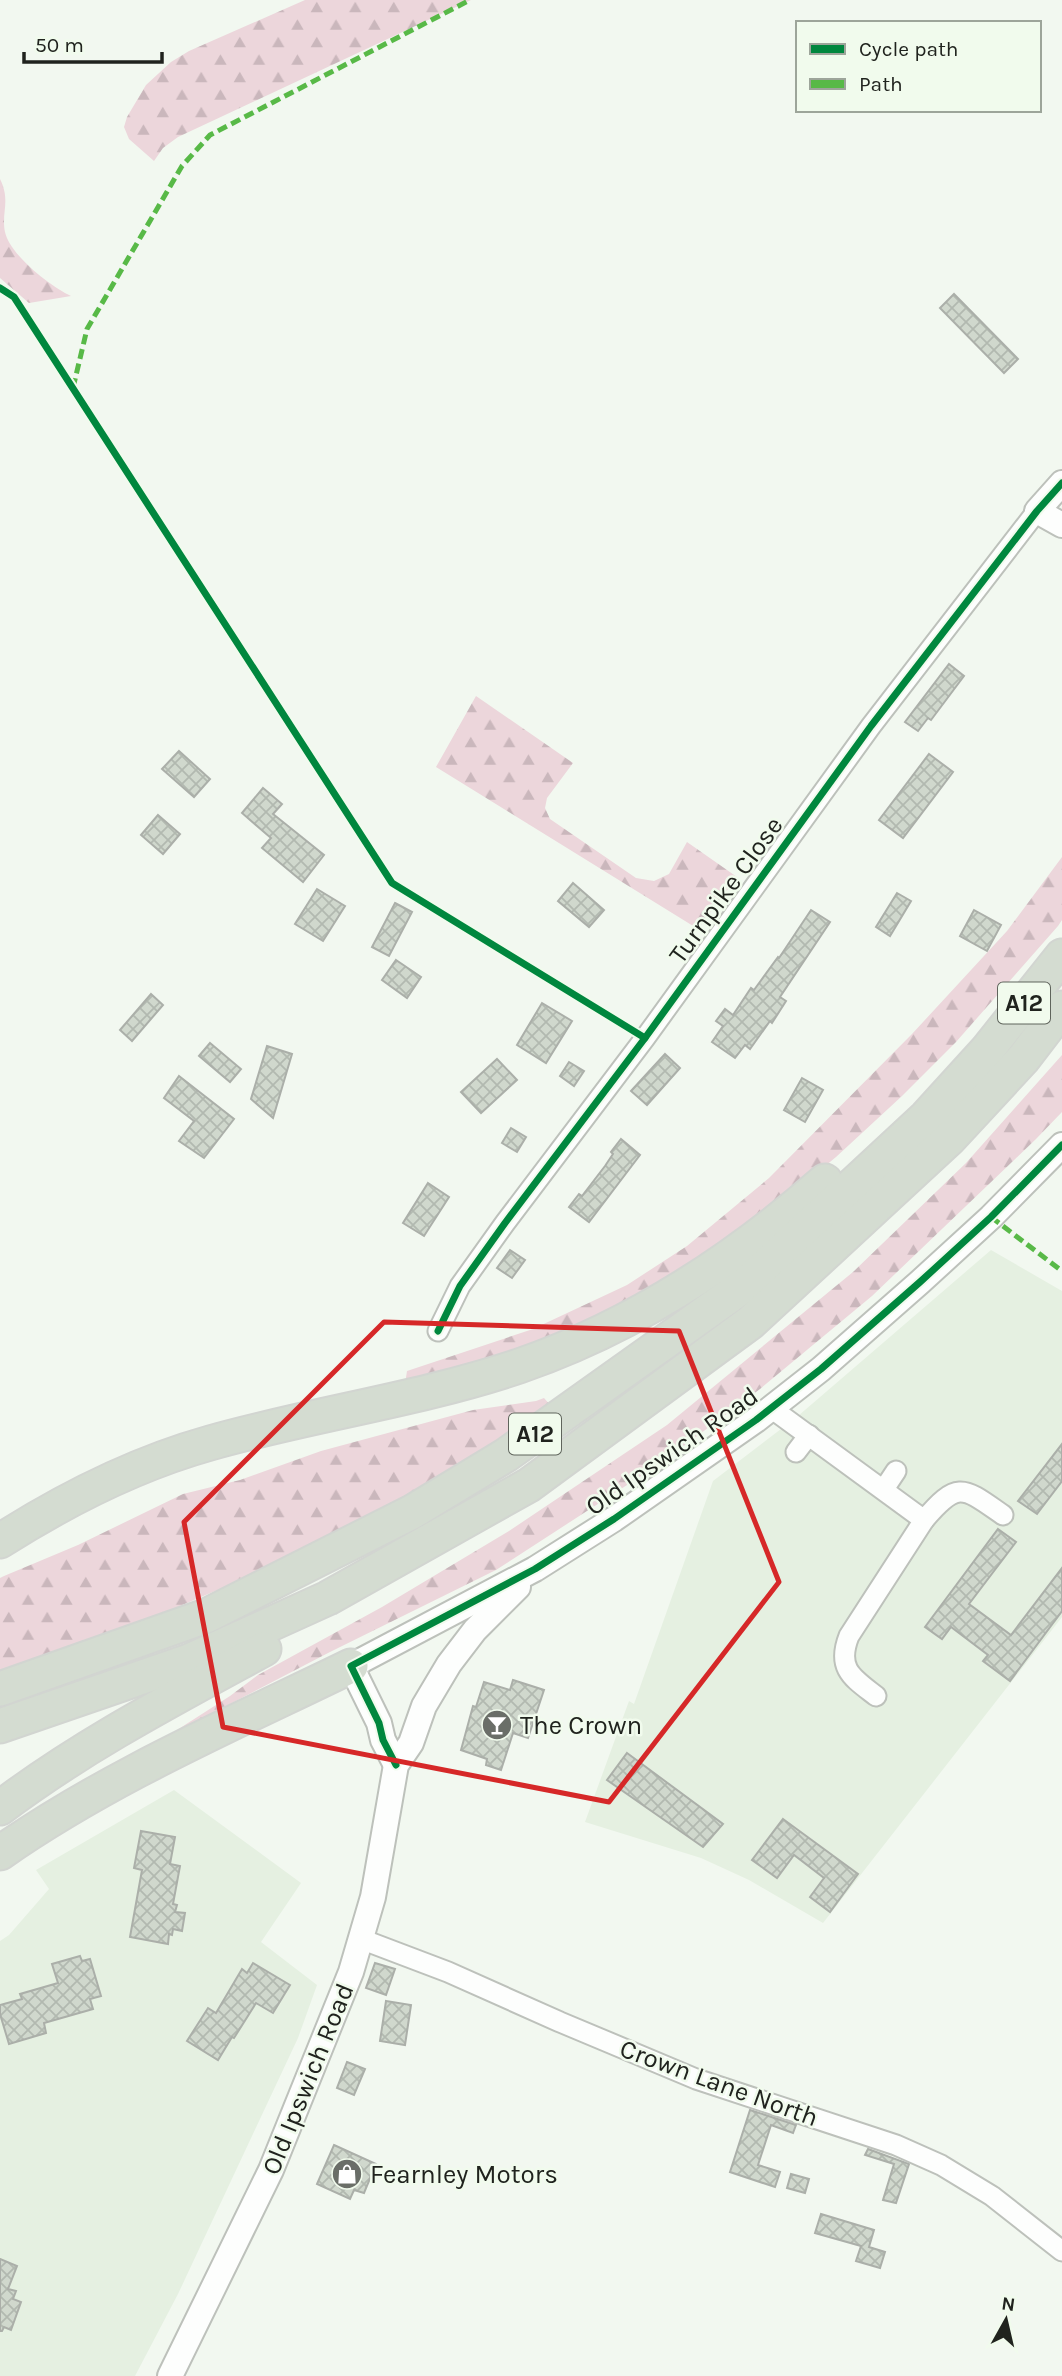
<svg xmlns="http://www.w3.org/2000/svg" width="1062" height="2376" viewBox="0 0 1062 2376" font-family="Karla,sans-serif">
<defs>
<pattern id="forest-firs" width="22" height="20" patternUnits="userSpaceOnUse" patternTransform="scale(1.75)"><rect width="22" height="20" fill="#ecd6db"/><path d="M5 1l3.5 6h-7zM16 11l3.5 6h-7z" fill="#cab7bc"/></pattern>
<pattern id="building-cross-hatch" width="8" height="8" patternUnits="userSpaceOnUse" patternTransform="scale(1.75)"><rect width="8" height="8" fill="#d0d8cd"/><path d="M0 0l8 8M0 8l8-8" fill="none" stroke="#b2b9b0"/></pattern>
</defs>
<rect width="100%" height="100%" fill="#f2f8f0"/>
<g fill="#e5f0e1">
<path d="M991,1250l71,41v326l-239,306 -74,-43 -48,-22 -116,-36 44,-121 5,3 79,-223 85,-65z"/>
<path d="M174,1790l127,93 -40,59 56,43 -19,53 -120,256 -43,82h-135v-435l9,-6 40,-46 -13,-19z"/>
</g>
<g fill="url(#forest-firs)">
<path d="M305,0h166l-293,137 -15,11 -9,13 -25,-22 -5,-12 3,-10 19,-32 25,-23 18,-11z"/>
<path d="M0,179c11,22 1,33 5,53 5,23 45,54 66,64l-42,7 -29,-25z"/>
<path d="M476,696l97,67 -26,35 -2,10 5,11 86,59 18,3 15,-7 18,-32 50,35 -39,52 -262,-162z"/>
<path d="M1062,857v63l-4,6 -102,116 -54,54 -66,61 -83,69 -117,74 -112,49 -119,35 2,-13 126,-42 94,-44 60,-39 82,-68 143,-144 95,-103z"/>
<path d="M1062,1055v57l-26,27 -164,157 -112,93 -99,74 -165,107 -166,82 -167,87 67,-43 28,-21 124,-68 127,-76 158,-106 186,-153 113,-109z"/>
<path d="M544,1398l7,8 -184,120 -367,157v-105l4,-2 74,-31 105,-51 57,-14 81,-29 152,-41 63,-9z"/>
</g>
<g fill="url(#building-cross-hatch)" stroke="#abafa9" stroke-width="2">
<path d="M954,294l64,65 -14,14 -64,-65z"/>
<path d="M949,664l15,12 -33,44 -3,-2 -10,13 -13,-9z"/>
<path d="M179,751l31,28 -16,18 -32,-28z"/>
<path d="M929,754l24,18 -50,66 -24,-18z"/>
<path d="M263,788l19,16 -9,10 51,41 -21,27 -41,-34 9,-10 -29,-25z"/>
<path d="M158,815l22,19 -17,20 -22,-19z"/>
<path d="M573,883l31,27 -15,17 -31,-26z"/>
<path d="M317,889l28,17 -22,35 -28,-17z"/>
<path d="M897,893l14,8 -21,35 -14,-9z"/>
<path d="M395,903l17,9 -23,44 -17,-9z"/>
<path d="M811,910l19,12 -50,75 6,4 -14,22 -2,-2 -20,28 -5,-4 -10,13 -23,-16 11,-16 -7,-5 9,-12 8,6 18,-27 3,2 24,-33 1,1z"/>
<path d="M974,910l27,15 -14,26 -27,-15z"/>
<path d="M396,960l25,17 -14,21 -25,-18z"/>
<path d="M151,994l12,11 -31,36 -12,-11z"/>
<path d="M542,1003l30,18 -26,42 -29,-18z"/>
<path d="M210,1043l31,26 -11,13 -31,-26z"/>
<path d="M267,1046l25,8 -19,64 -22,-19z"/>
<path d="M665,1054l15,14 -33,37 -16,-14z"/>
<path d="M497,1059l20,21 -36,33 -20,-21z"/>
<path d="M569,1062l15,9 -10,15 -14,-10z"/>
<path d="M179,1076l55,43 -30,39 -25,-17 15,-20 -30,-23z"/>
<path d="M802,1078l21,12 -18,32 -21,-12z"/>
<path d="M511,1128l15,9 -9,15 -15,-9z"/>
<path d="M621,1139l19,16 -51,67 -20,-15 10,-13 3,2 23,-30 8,-12 -2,-2z"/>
<path d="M428,1183l21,14 -25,39 -21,-13z"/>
<path d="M510,1250l15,10 -13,18 -15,-10z"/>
<path d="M1062,1444v37l-25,33 -19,-13z"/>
<path d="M998,1529l18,13 -47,62 42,31 51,-67v43l-52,70 -27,-20 5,-6 -37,-28 -9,12 -17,-12z"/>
<path d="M513,1680l31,10 -16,48 -15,-5 -12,37 -15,-5 1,-6 -26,-9 12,-44 3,1 8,-25 26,8z"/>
<path d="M627,1753l96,71 -20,23 -96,-67z"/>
<path d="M783,1819l75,55 -28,38 -20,-15 14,-19 -30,-23 -17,23 -25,-18z"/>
<path d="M141,1831l34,6 -5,27 10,2 -7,38 4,1 -2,7 10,1 -3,18 -9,-2 -1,6 -3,-1 -1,10 -38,-7 12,-67 -8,-2z"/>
<path d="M80,1956l2,5 8,-2 11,37 -11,3 3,10 -49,14 2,10 -37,11 -9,-30v-9l22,-6 -2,-5 38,-11 -6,-19z"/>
<path d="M253,1963l37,22 -17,28 -17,-10 -22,35 -2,-1 -14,23 -31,-19 21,-33 8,5 26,-44 5,4z"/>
<path d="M375,1963l20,6 -9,26 -20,-7z"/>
<path d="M386,2001l25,4 -6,40 -25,-4z"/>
<path d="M347,2062l18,7 -11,26 -17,-7z"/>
<path d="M750,2110l46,15 -3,8 -22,-8 -13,40 22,7 -5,15 -45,-15z"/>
<path d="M334,2145l42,19 -12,29 -10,-3 -4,9 -33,-15z"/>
<path d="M868,2149l41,15 -13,39 -13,-3 11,-36 -29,-9z"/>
<path d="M791,2174l18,5 -4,14 -18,-5z"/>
<path d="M821,2214l53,16 -5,17 16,5 -5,16 -24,-7 5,-15 -46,-13z"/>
<path d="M0,2259l17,7 -9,23 8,2 -3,8 8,3 -10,28 -7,-3 -2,4h-2z"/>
</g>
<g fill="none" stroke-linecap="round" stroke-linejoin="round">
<g stroke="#bdc1bb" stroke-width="23">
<g id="minor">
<path d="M438,1331l22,-45 45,-63 140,-185 226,-312 166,-215"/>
<path d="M771,1408l153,112c34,-40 39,-33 79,-5"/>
<path d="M796,1452l13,-17"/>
<path d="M884,1489l12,-18"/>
<path d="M876,1696c-23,-18 -40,-27 -27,-60l75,-116"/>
<path d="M361,1939l87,33 112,50 136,57 200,66 45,20 51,31 70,55"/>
</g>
</g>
<g stroke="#bdc1bb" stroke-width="28">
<g id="tertiary">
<path d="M1062,483l-25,28 25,14"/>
<path d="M396,1765l-13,-25 -4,-17 -28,-57 184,-97 79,-50 142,-99 65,-51 99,-87 71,-65 71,-72"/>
<path d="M170,2376l101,-206 80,-198 22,-75 23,-132 15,-22 13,-37 25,-42 26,-34 43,-43"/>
</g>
</g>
<g stroke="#d2d5d1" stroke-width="37">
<g id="trunk">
<path d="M0,1541c66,-42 135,-77 210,-98 102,-29 208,-43 309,-77 113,-39 217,-107 306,-185"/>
<path d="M0,1689l206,-73 206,-104 94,-57 240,-171 180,-167 61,-67 75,-94"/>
<path d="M0,1726l189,-65 139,-63 201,-113 222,-163 198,-183 74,-80 39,-51"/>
<path d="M0,1808c82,-62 174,-110 264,-159"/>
<path d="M0,1853c109,-76 232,-129 351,-187"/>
</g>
</g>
<use href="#minor" stroke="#fdfefd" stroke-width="19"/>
<use href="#tertiary" stroke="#fdfefd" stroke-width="24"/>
<use href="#trunk" stroke="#d4dcd1" stroke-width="33"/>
<g stroke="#58b947" stroke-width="5" stroke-dasharray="10 5" stroke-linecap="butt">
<path d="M73,388l14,-59 95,-163 28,-31 260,-135"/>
<path d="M991,1217l71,54"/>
</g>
<g stroke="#f1fbed" stroke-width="11">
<g id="cycleway">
<path d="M0,288l14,9 378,586 253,155"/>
<path d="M438,1331l22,-45 45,-63 140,-185 226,-312 166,-215 25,-28"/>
<path d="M396,1765l-13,-25 -4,-17 -28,-57 184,-97 79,-50 142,-99 65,-51 99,-87 71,-65 71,-72"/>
</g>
</g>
<use href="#cycleway" stroke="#00873e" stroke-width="7"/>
</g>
<path fill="none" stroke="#d62828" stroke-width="5" stroke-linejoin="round" d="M384,1322l295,9 100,251 -170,220 -386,-75 -39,-205z"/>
<defs>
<g id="bar-disc" transform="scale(1.575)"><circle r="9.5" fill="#6a6e68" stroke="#f1fbed"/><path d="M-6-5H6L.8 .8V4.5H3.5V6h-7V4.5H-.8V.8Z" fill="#fff"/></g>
<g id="shop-disc" transform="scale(1.575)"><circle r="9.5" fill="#6a6e68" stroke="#f1fbed"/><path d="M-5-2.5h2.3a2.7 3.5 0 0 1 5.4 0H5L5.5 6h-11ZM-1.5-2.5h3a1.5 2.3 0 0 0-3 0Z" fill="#fff"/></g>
</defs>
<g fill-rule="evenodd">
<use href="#bar-disc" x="497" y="1725"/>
<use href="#shop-disc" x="347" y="2174"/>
</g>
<g text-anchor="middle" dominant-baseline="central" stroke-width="5" stroke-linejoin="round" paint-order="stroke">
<g fill="#f1fbed" stroke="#5f645c" stroke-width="2">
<rect x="998" y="982.5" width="52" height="41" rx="5"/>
<rect x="509" y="1413.5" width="52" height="41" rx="5"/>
</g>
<g font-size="24" font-weight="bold" fill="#20231e">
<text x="1024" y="1003">A12</text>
<text x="535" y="1434">A12</text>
</g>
<g font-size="26" fill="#20231e" stroke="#f1fbed">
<text transform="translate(726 890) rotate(-54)">Turnpike Close</text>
<text transform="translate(672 1451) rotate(-35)">Old Ipswich Road</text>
<text transform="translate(308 2079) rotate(-68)">Old Ipswich Road</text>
<text transform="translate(719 2083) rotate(20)">Crown Lane North</text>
</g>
<g font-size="26" fill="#20231e" stroke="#f1fbed" text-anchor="start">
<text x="520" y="1725">The Crown</text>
<text x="370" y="2174">Fearnley Motors</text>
</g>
</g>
<rect x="796" y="21" width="245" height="91" fill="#f1fbed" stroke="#9da59a" stroke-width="2"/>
<rect x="810" y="44" width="35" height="10" fill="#00873e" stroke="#9da59a" stroke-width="2"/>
<text x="859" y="56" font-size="21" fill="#20231e">Cycle path</text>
<rect x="810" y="79" width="35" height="10" fill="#58b947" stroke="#9da59a" stroke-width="2"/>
<text x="859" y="91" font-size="21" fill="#20231e">Path</text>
<g transform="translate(1006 2320) rotate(8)" stroke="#f1fbed" stroke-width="5" paint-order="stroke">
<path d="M0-5L12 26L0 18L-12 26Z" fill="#20231e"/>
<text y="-10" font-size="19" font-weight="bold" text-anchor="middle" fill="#20231e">N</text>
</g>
<path d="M24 52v10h138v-10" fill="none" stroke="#20231e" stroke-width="3.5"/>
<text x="35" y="52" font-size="21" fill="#20231e" stroke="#f1fbed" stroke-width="5" paint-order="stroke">50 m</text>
</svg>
